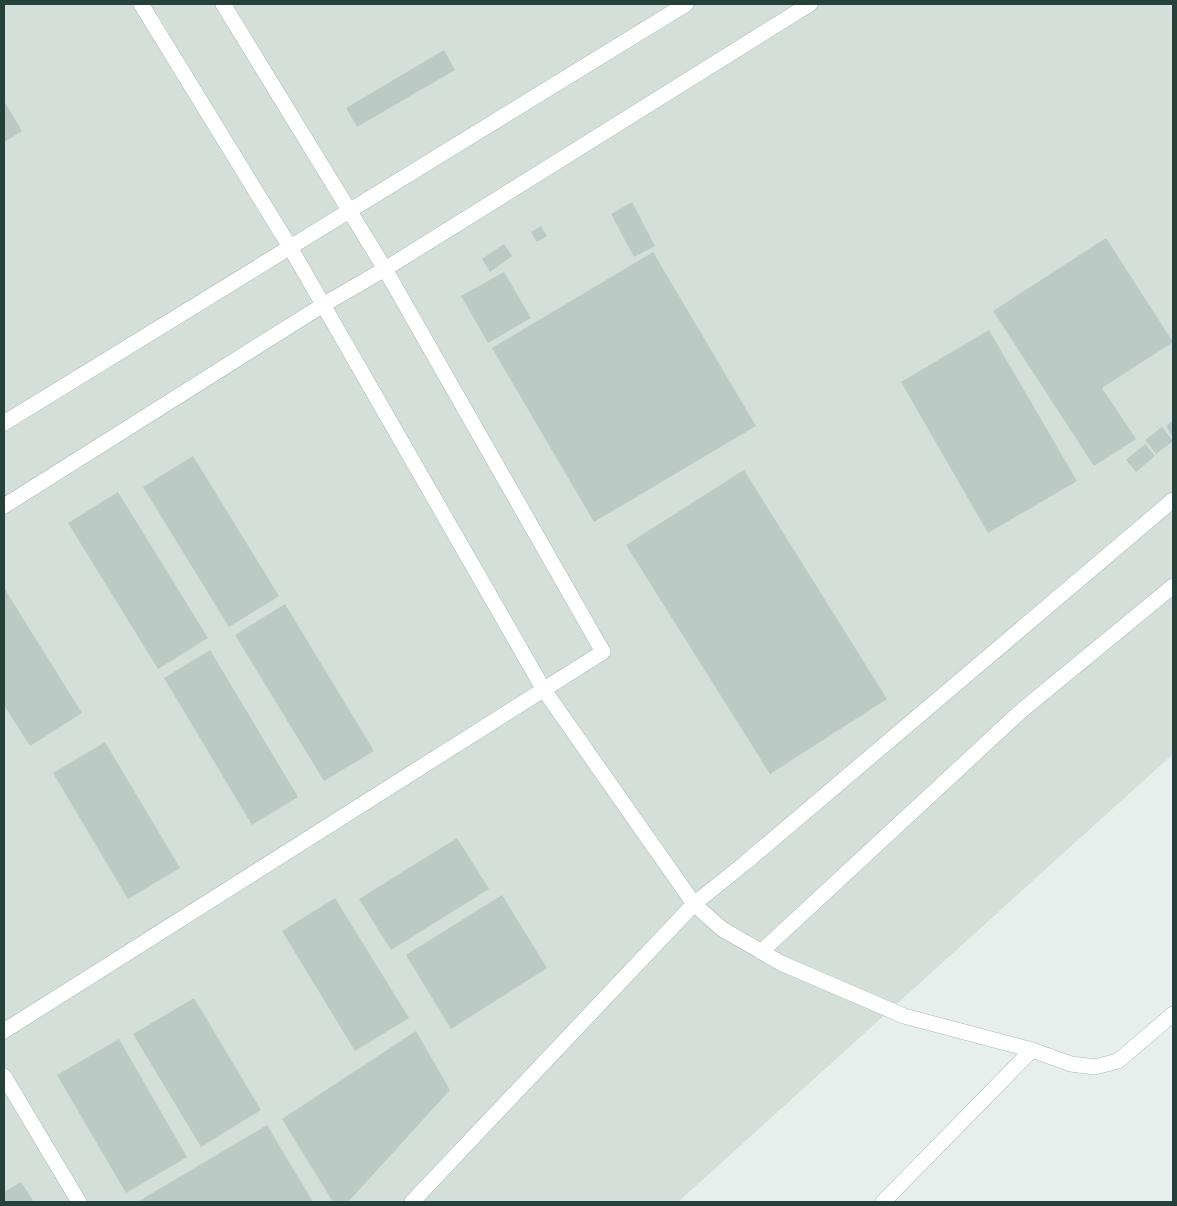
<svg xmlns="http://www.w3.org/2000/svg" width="1177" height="1206" viewBox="0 0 1177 1206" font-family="'Asap Condensed',sans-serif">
<rect width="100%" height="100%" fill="#e6efeb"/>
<path fill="#d4dfda" d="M4,4h1169v750l-495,448h-674z"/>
<g fill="#bbcac4">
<path d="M444,50l11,20 -98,57 -11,-19z"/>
<path d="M4,101l18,30 -18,11z"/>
<path d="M632,202l23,44 -21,11 -23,-43z"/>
<path d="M541,226l6,10 -10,6 -6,-10z"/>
<path d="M1106,238l67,104 -71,46 34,51 -42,27 -101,-155z"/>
<path d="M504,244l8,12 -22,16 -8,-13z"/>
<path d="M653,252l103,174 -162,96 -102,-174z"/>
<path d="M504,272l27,46 -43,25 -27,-47z"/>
<path d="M989,330l88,151 -89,52 -87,-151z"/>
<path d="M1173,420v17l-7,-11z"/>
<path d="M1162,427l11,14 -17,13 -11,-14z"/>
<path d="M1145,444l10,12 -19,16 -10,-12z"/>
<path d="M193,456l86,140 -50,31 -86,-140z"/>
<path d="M744,470l143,229 -117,75 -144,-229z"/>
<path d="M118,492l90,146 -50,31 -90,-146z"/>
<path d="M4,588l78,125 -52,33 -26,-41z"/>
<path d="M285,604l89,147 -50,30 -89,-146z"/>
<path d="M210,650l88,147 -46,28 -88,-147z"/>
<path d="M105,742l75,126 -52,31 -75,-126z"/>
<path d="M457,838l32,51 -98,61 -32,-51z"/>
<path d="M502,895l45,73 -96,61 -45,-74z"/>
<path d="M335,898l74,120 -54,33 -73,-120z"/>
<path d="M194,998l67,112 -60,37 -68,-113z"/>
<path d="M416,1031l34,59 -102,112h-15l-51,-83z"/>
<path d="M119,1039l68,118 -61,36 -69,-118z"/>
<path d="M267,1125l46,77h-173l-1,-1z"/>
<path d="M21,1182l13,20h-30v-10z"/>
</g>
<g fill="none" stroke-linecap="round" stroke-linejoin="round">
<g stroke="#a8b8b2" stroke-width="16">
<g id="minor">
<path d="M141,4l149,243 254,443 150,214 28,25 59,34 123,53 128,34 39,14 24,3 23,-6 55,-47"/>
<path d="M4,423l682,-419"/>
<path d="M4,506l319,-201 62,-36 425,-265"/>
<path d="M761,952l259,-240 153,-126"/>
<path d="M4,1031l599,-379 -218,-383 -162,-265"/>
<path d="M4,1076l75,126"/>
<path d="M412,1202l282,-298 51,-41 428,-363"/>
<path d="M883,1202l149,-152"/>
</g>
</g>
<use href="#minor" stroke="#fff" stroke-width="15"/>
</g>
<rect width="1177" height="1206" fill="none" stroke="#24423a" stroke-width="10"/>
</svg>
